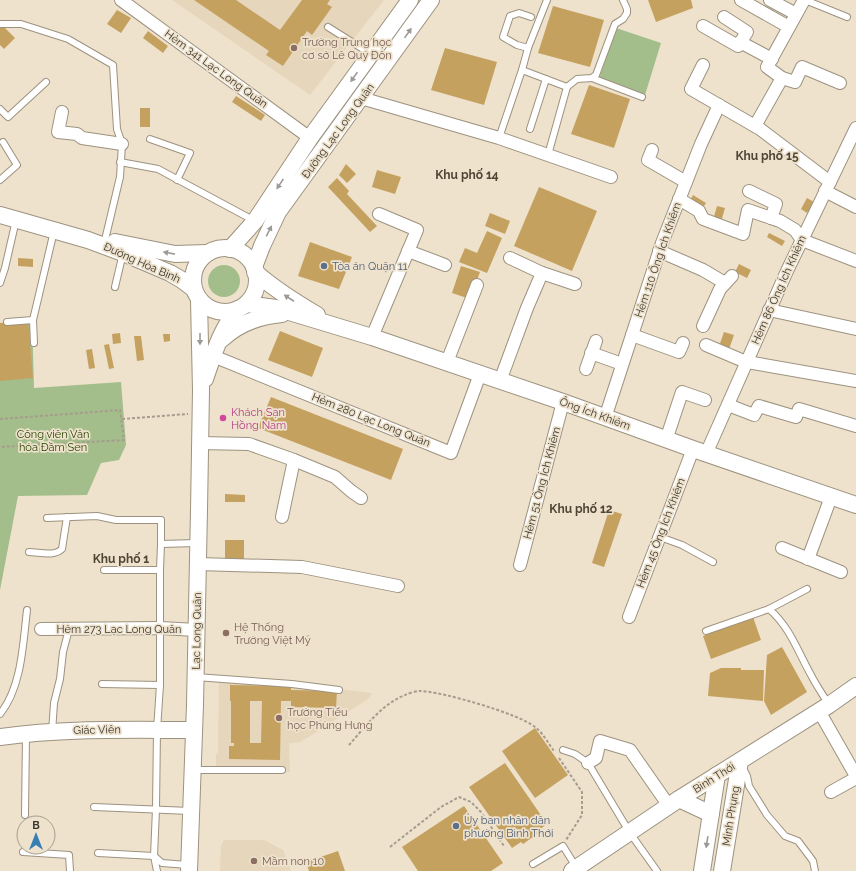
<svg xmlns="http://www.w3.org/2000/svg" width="856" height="871" viewBox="0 0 856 871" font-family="Raleway,sans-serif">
<rect width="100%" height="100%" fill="#eee2cd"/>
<g fill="#e6d6bb">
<path d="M172,0h212l-74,95z"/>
<path d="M219,675l153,18v1l-4,5 -58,37 -10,6 -11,1 1,29 -74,2v-20h2z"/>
<path d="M224,840h40l19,10 8,21h-71l1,-25z"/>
</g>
<g fill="#a3be8b">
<path d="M616,28l45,15 -16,52 -46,-16z"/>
<circle cx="224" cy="281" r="16"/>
<path d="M32,320l2,68 87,-6 5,63 -7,15 -18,3 -14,32 -69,1 -18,94v-267z"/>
</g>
<g fill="#c5a160" fill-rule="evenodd">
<path d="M194,0h42l44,30 22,-30h28l-3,4 5,3 -20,28 -5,-4 -24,35 -17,-11 3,-4z"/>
<path d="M648,0h43l2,8 -37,14z"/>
<path d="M553,6l51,14 -14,47 -52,-14z"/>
<path d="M117,10l14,8 -10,15 -14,-9z"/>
<path d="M2,25l13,13 -11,11 -4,-4v-18z"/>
<path d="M148,31l20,15 -5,7 -20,-15z"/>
<path d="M445,48l52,14 -13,43 -53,-15z"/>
<path d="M589,85l41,14 -16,49 -43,-14z"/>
<path d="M236,96l29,19 -4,6 -29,-19z"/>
<rect x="140" y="108" width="10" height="19"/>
<path d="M346,164l10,10 -9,9 -8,-8z"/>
<path d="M377,170l24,7 -6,17 -23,-7z"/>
<path d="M337,178l12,13 -2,3 30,32 -7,6 -42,-45z"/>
<path d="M539,187l58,24 -25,60 -58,-25z"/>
<path d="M693,195l13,8 -4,6 -13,-7z"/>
<path d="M807,198l7,4 -7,11 -6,-4z"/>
<path d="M717,206l8,2 -4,14 -8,-2z"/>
<path d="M490,213l20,8 -5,13 -20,-8z"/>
<path d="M487,231l15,7 -15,35 -28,-11 6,-14 12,5z"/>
<path d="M769,233l16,8 -3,5 -15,-9z"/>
<path d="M310,242l42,15 -13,32 -41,-13z"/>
<path d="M18,258l15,1v8l-15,-1z"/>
<path d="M739,264l12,6 -4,8 -12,-6z"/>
<path d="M461,266l19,6 -10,27 -18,-6z"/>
<path d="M28,321l5,57 -33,3v-58z"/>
<path d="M280,331l43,17 -11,29 -44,-17z"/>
<path d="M724,332l10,3 -6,17 -10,-3z"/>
<path d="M120,333l1,10 -8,1 -1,-10z"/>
<path d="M163,334h7v7l-6,1z"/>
<path d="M134,336h7l3,24 -7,1z"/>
<path d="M109,344l5,24 -5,1 -5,-24z"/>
<path d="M92,349l3,19 -6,1 -3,-19z"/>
<path d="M271,397l132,52 -12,31 -133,-52z"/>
<path d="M225,494l20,1v7h-20z"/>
<path d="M609,510l13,4 -18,53 -12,-4z"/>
<path d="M225,540h19v21l-19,1z"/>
<path d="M753,617l8,23 -50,19 -8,-23z"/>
<path d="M782,647l25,45 -36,23 -7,-14 3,-46z"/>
<path d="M721,668h20v2h23l-1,31 -55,-5 2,-23z"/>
<path d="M230,685l61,1v4l46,1 -1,17 -45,-1v-6h-10l-1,59 -51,-1v-13h5v-3h-3v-42h-1zM250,701h12l-1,42h-11z"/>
<path d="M535,728l33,47 -33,23 -33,-47z"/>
<path d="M505,763l42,61 -8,6 1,2 -17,12 -2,-2 -9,6 -43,-61z"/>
<path d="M464,806l39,57 -12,8h-73l-16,-24z"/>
<path d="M338,851l7,20h-36l-3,-9z"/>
</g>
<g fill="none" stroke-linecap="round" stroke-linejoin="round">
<g stroke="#9d927f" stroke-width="8">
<g id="lane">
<path d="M547,0l-19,48 -6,22 45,17 -19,68"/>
<path d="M805,0l42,17"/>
<path d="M0,24h21l47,15 45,26 4,64 5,15 -2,33 -15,63"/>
<path d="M328,27l43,27"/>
<path d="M528,48l-11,-3 -14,-8 7,-21 9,-3 12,4"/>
<path d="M592,78l50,19"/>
<path d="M567,87l10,-8 15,-1 4,-3 19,-51 8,-5 4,-6v-4l-4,-9"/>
<path d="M0,109l8,8 38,-35"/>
<path d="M530,129l16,-50"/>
<path d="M499,138l23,-68"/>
<path d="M150,139l40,14 -13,27"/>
<path d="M120,162l38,7 95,51"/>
<path d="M0,180l17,-15 -14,-23"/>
<path d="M0,283l5,-15 11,-48"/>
<path d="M115,287l8,-34"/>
<path d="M7,322l26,-2"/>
<path d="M34,343l-1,-23 21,-89"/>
<path d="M47,518l50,-2 19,4h45v24l36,-1"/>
<path d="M660,537l22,8 31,17"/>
<path d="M29,552c10,0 25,5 33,-3l5,-32"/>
<path d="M104,570h56l1,-26"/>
<path d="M769,609c21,18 29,43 42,66 5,10 12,20 18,30"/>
<path d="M706,631l63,-22 38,-20"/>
<path d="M196,677l96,7 47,6"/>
<path d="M102,684l58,1"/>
<path d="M0,714c22,-27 23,-71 27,-104"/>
<path d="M52,732l2,-29 6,-24 3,-27 6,-23"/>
<path d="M563,750l12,4 13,9 42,70 27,38"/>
<path d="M743,768l4,8 2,10 18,29 18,21 13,5 15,20 2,10"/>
<path d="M193,770h89"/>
<path d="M94,807l96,4"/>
<path d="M25,815l1,-80"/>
<path d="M23,852l46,3 1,16"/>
<path d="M98,853l56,3 8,7 26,2"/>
<path d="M533,864l30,-18 13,21"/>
<path d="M157,871l-3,-15 2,-47 1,-79 3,-45v-115"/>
</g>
</g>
<g stroke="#9d927f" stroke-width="14">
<g id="street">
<path d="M121,0l189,138"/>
<path d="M741,0l48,27"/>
<path d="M770,0l26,14"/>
<path d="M703,26l35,20 9,-14 -23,-15"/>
<path d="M740,42l32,17"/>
<path d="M703,65l-12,24 69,40 70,53"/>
<path d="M782,78l13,4 7,-15 38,16"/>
<path d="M361,98l138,40 112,39"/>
<path d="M62,112l-4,20 19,2 5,4 40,6"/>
<path d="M755,126l27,-48 -15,-11 37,-67"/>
<path d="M652,150l-4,10 38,22"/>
<path d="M749,191l27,13 -5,14 9,3 15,9 7,10 54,21"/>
<path d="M825,191l31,16"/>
<path d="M679,199l20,12 4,8 40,15 5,-24 23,8"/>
<path d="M408,251l37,14"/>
<path d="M659,251l44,19 22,13"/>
<path d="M510,258l32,15 33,11"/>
<path d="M769,310l87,19"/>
<path d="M703,326l17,-37 12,-13"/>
<path d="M632,335l47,17 4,-9"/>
<path d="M372,337l45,-107 -38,-16"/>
<path d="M706,345l33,14 8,3 109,19"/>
<path d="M591,353l31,11"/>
<path d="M213,356l238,97 29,-79"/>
<path d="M447,362l30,-77"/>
<path d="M586,369l10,-28"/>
<path d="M500,381l27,-73 15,-35"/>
<path d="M728,405l26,10 5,-9 37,11 3,-8 57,17"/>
<path d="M605,418l57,-175 39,-99 18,-39"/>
<path d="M666,440l16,-48 23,8"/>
<path d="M199,443l50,1 45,16 41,17 16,14 10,7"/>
<path d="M706,454l81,-183 69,-143"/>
<path d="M282,517l12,-57"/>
<path d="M782,548l59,24"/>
<path d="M808,559l23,-62"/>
<path d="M198,564l104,3 96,19"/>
<path d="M520,565l43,-163"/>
<path d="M629,617l64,-168"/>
<path d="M41,629l119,-1 37,2"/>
<path d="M819,711l37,65"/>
<path d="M588,763l8,-5 4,-17 30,9 39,56"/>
<path d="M831,792l25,-14"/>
</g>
</g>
<g stroke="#9d927f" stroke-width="18">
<g id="secondary">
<path d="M0,215l88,25 35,13 47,20 12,7 12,9"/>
<path d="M115,242l60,12 33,-1"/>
<circle cx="225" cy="280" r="32"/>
<path d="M230,249l25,-28 55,-83 100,-138"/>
<path d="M254,267l8,-21 16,-34 153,-212"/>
<path d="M255,272c19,17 40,30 62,43"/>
<path d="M247,304l29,4 96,29 191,65 130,47 163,56"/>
<path d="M222,339c17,-16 37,-23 60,-25"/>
<path d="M205,379c8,-23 16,-51 33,-70"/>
<path d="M0,737c64,-9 129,-7 194,-7"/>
<path d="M679,799l32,15"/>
<path d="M189,871l6,-166 4,-195 2,-120 -2,-90"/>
<path d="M572,871l107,-72 150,-94 27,-19"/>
<path d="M702,871l15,-96"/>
<path d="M722,871l18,-110"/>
</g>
</g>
<g stroke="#a69c8d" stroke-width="2" stroke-dasharray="3 2" stroke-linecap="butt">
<path d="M0,419l120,-9 4,30 -124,7"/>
<path d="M122,419l66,-5"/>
<path d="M349,745c16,-18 33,-41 56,-50 4,-2 11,-4 15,-4 20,0 100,23 115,36 8,6 13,16 19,24"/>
<path d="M559,758l23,34v23l-16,25"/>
<path d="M390,847l51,-40 18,-10 12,5 10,10 23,34"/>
</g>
<use href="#lane" stroke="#fff" stroke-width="6"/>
<use href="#street" stroke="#fff" stroke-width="12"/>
<use href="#secondary" stroke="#fff" stroke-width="16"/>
</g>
<defs><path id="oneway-solid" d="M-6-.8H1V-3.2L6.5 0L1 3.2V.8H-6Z"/></defs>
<g fill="#9d9a96">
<use href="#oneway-solid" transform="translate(408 33) rotate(-55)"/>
<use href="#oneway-solid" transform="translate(354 77) rotate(125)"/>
<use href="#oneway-solid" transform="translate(280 184) rotate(124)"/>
<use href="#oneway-solid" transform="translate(269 231) rotate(-63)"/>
<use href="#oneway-solid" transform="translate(169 253) rotate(-169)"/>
<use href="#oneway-solid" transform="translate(289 298) rotate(-147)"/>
<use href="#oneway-solid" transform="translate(200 339) rotate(90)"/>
<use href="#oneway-solid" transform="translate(707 842) rotate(99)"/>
</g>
<g fill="#8d6e63" stroke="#eee2cd" stroke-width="1.5">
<circle cx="294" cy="48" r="4"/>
<circle cx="226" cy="633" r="4"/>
<circle cx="279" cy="718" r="4"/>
<circle cx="254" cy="861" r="4"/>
</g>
<g fill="#5c6f8a" stroke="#eee2cd" stroke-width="1.5">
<circle cx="324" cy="266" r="4"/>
<circle cx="456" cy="826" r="4"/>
</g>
<circle fill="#d1479c" stroke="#eee2cd" stroke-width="1.5" cx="223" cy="418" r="4"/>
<g text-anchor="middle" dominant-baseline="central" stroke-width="3.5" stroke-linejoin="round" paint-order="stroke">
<g font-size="11" fill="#785e54" stroke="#eee2cd" text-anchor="start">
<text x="302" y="42">Trường Trung học<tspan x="302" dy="13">cơ sở Lê Quý Đôn</tspan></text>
<text x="234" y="627">Hệ Thống<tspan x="234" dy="13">Trường Việt Mỹ</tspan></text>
<text x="287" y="712">Trường Tiểu<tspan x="287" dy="13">học Phùng Hưng</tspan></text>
<text x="262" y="861">Mầm non 10</text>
</g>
<g font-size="11" fill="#3b362e" stroke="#eee2cd">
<text transform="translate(216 69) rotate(36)">Hẻm 341 Lạc Long Quân</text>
<text transform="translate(338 131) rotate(-54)">Đường Lạc Long Quân</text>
<text transform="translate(658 260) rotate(-71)">Hẻm 110 Ông Ích Khiêm</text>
<text transform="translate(142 263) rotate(24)">Đường Hòa Bình</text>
<text transform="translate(779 290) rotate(-66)">Hẻm 86 Ông Ích Khiêm</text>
<text transform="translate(595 414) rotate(20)">Ông Ích Khiêm</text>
<text transform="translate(371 420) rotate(22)">Hẻm 280 Lạc Long Quân</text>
<text transform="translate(542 483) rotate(-75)">Hẻm 51 Ông Ích Khiêm</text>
<text transform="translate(661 533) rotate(-69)">Hẻm 45 Ông Ích Khiêm</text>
<text x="119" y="629">Hẻm 273 Lạc Long Quân</text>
<text transform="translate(197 631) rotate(-89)">Lạc Long Quân</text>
<text transform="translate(97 730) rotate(-1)">Giác Viên</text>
<text transform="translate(714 778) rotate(-32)">Bình Thới</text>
<text transform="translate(731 816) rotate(-81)">Minh Phụng</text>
</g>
<g font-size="11" fill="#4e5e75" stroke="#eee2cd" text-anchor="start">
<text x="332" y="266">Tòa án Quận 11</text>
<text x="464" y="820">Ủy ban nhân dân<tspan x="464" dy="13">phường Bình Thới</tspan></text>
</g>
<g font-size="11" fill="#b23c85" stroke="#eee2cd" text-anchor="start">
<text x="231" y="412">Khách Sạn<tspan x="231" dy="13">Hồng Nam</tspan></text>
</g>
<g font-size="11" fill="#284500" stroke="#eee2cd">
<text x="53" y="434">Công viên Văn<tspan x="53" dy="13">hóa Đầm Sen</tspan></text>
</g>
<g font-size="12" font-weight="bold" fill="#504635" stroke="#eee2cd">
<text x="767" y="156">Khu phố 15</text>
<text x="467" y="175">Khu phố 14</text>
<text x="581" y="509">Khu phố 12</text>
<text x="121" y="559">Khu phố 1</text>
</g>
</g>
<g transform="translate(36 835)"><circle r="19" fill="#eee2cd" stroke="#a69d8d"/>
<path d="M0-3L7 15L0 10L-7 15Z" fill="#377fb3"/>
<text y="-6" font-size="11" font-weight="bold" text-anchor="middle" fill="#3b362e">B</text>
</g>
</svg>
